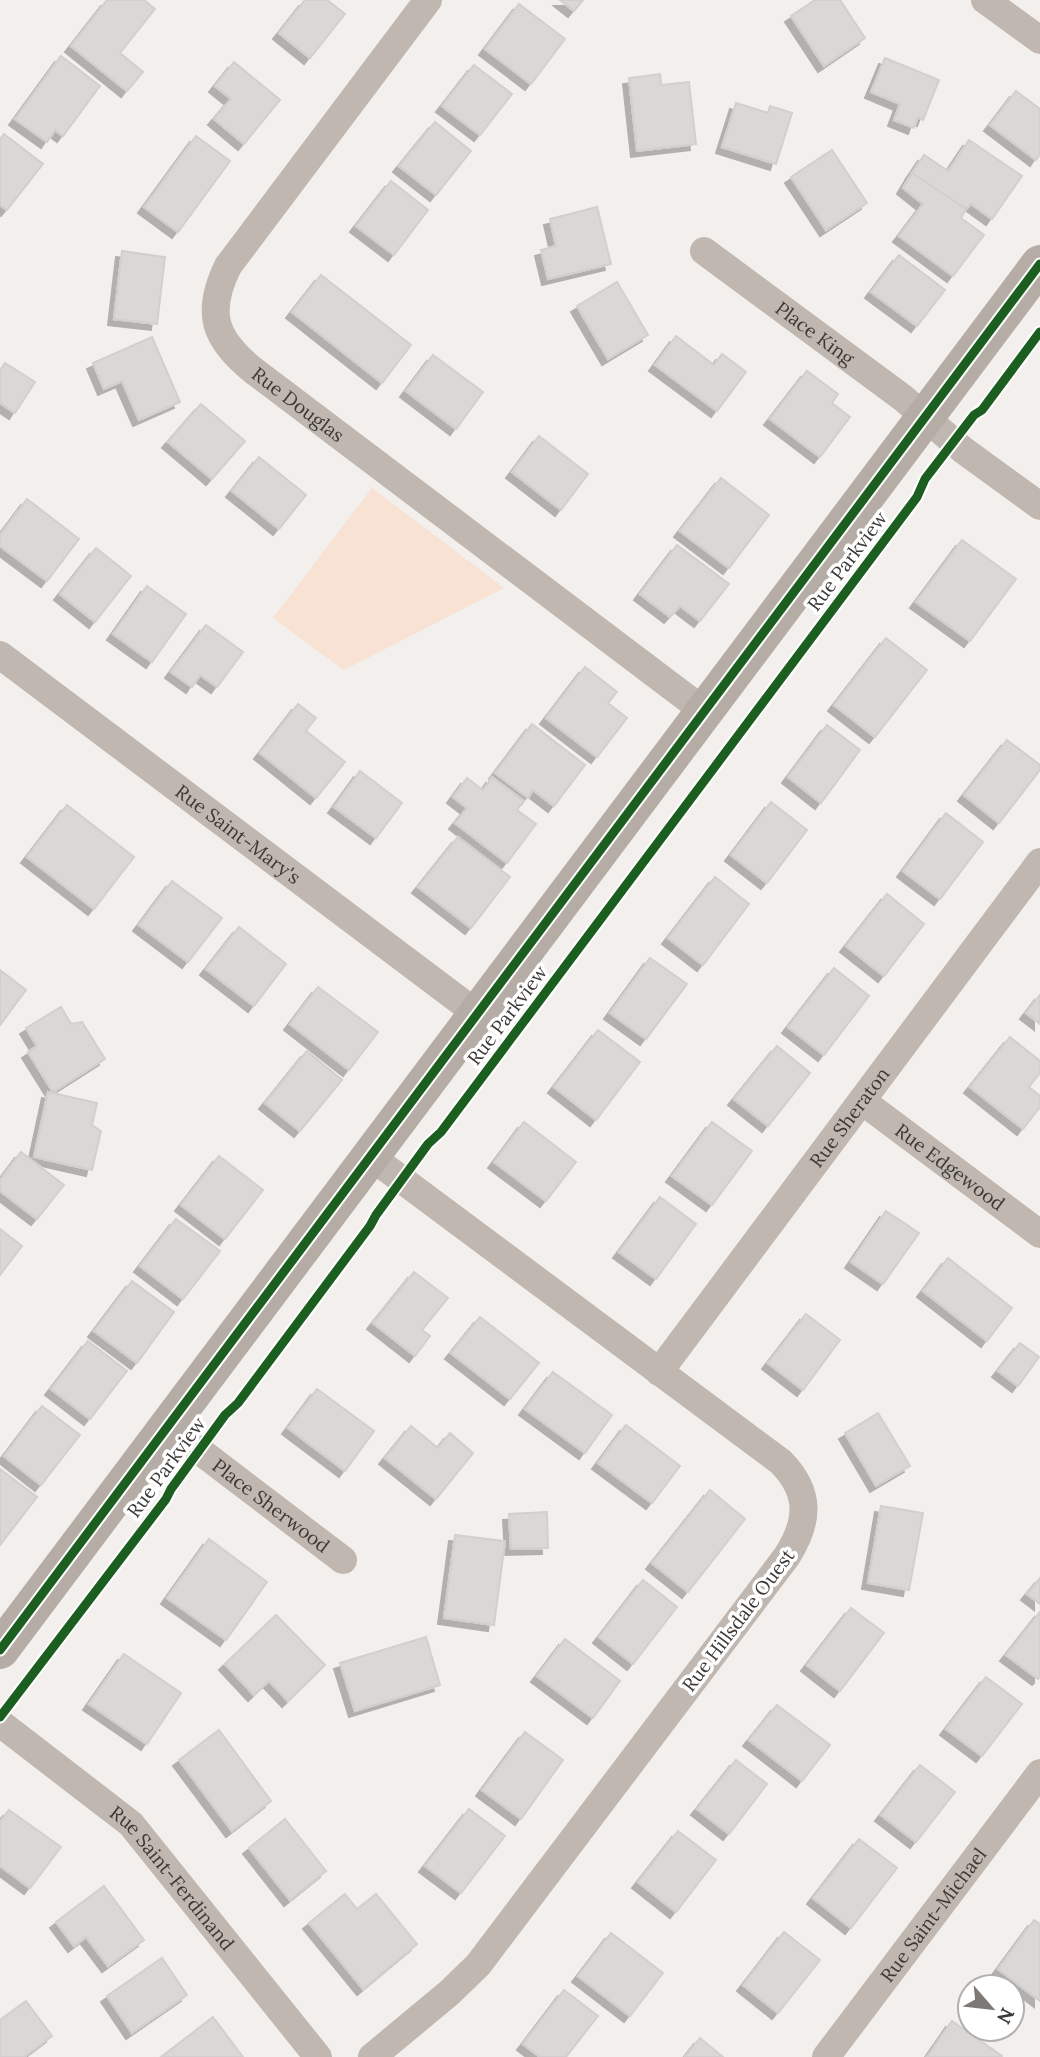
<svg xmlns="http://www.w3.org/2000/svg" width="1040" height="2057" viewBox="0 0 1040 2057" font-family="Lora,serif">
<defs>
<filter id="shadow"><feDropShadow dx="-6" dy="6" stdDeviation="0" flood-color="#0004"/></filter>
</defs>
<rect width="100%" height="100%" fill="#f3efec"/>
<path fill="#f7e2d3" d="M372,488l132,100 -160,82 -71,-52z"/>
<g fill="#d9d8d7" stroke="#d1cfcf" stroke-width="2" filter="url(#shadow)">
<path d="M107,0h37l11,9 -35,44 23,19 -16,19 -56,-45z"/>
<path d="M305,0h22l18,14 -35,44 -31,-25z"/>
<path d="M560,0h23l-9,11z"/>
<path d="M815,0h25l25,38 -41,28 -33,-50z"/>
<path d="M519,4l46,35 -34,45 -46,-35z"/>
<path d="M61,56l39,30 -37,50 -8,-6 -8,12 -32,-23z"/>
<path d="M885,58l54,22 -16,40 -5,-3 -4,11 -20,-8 6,-16 -29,-12z"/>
<path d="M234,62l46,38 -36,44 -30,-25 17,-20 -16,-13z"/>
<path d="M474,65l38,29 -32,41 -38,-29z"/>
<path d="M660,74l1,11 28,-3 7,62 -59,7 -8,-73z"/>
<path d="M1016,91l24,18v45l-4,6 -46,-35z"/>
<path d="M736,103l32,10 2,-7 22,7 -16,51 -54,-17z"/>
<path d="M435,122l36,29 -35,44 -37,-29z"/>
<path d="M4,134l39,30 -36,46 -7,-5v-66z"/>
<path d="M196,136l34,25 -52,71 -34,-25z"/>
<path d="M969,140l53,36 -30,43 -21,-15 -5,5 -54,-36 12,-18 24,16z"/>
<path d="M832,150l35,53 -41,27 -35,-53z"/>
<path d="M912,173l54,36 -5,9 23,17 -31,41 -54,-40 24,-32 -20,-16z"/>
<path d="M391,181l37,29 -34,45 -38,-29z"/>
<path d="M597,207l14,57 -63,15 -7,-29 15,-4 -6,-27z"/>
<path d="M122,251l43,6 -8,67 -43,-5z"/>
<path d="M899,255l46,35 -28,36 -46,-34z"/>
<path d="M321,275l90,70 -29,38 -90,-71z"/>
<path d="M617,282l31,53 -40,24 -31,-53z"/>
<path d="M676,336l38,29 8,-11 24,18 -29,39 -62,-46z"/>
<path d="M152,337l28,65 -41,18 -17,-39 -18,8 -11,-26z"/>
<path d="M433,355l50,37 -27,37 -50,-38z"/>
<path d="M5,363l30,19 -20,31 -15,-10v-32z"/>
<path d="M807,371l31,23 -6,9 18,14 -30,40 -50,-38z"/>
<path d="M201,404l44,37 -33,38 -44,-37z"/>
<path d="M539,436l49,38 -27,36 -49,-38z"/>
<path d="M259,457l47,38 -27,34 -47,-38z"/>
<path d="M721,478l48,37 -40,53 -49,-37z"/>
<path d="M27,499l52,40 -32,42 -47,-35v-11z"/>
<path d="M962,540l54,39 -46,62 -54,-39z"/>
<path d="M677,545l52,39 -29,37 -20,-15 -10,11 -30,-23z"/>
<path d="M96,548l35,28 -36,46 -35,-28z"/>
<path d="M147,586l39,28 -34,48 -39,-28z"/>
<path d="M206,625l37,27 -26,35 -17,-12 -8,12 -21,-15z"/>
<path d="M886,638l41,32 -52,67 -41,-32z"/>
<path d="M585,667l32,25 -9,11 19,15 -30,39 -51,-39z"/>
<path d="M298,704l18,14 -10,13 39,31 -29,36 -56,-45z"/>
<path d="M532,724l53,41 -31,41 -21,-16 -5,8 -33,-25z"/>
<path d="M827,725l33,25 -39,53 -33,-26z"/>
<path d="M1007,740l33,25v5l-41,53 -35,-28z"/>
<path d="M360,771l42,32 -26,35 -42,-31z"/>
<path d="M492,777l32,24 -7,9 19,14 -29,39 -52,-40 12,-15 -14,-11 14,-19 16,12z"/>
<path d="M771,802l36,28 -40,53 -36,-28z"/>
<path d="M67,805l67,52 -40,52 -67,-52z"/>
<path d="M946,813l37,29 -43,57 -37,-28z"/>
<path d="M458,837l52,40 -39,51 -53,-41z"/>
<path d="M715,877l34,27 -46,61 -35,-27z"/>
<path d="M172,881l50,37 -34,44 -49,-37z"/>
<path d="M887,894l37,30 -40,52 -38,-30z"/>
<path d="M239,927l47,37 -32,42 -48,-37z"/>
<path d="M650,958l37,26 -41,55 -36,-26z"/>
<path d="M834,968l35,28 -45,59 -36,-28z"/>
<path d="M0,970l26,20 -26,35z"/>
<path d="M318,987l60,45 -29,38 -59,-46z"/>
<path d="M1040,995v29l-14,-11z"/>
<path d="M61,1007l10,17 11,-2 23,37 -52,33 -25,-40 9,-6 -11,-18z"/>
<path d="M598,1030l42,32 -44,58 -42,-33z"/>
<path d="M1010,1037l30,24v12l-11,14 11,9v11l-17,22 -53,-42z"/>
<path d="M777,1046l33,27 -42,53 -34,-27z"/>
<path d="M307,1051l35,29 -42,51 -35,-28z"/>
<path d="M48,1092l49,11 -5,22 9,6 -9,39 -58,-13z"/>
<path d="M524,1122l52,40 -30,39 -52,-39z"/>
<path d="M712,1122l40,29 -40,54 -40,-29z"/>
<path d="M21,1152l43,33 -27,34 -37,-28v-11z"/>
<path d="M219,1156l44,34 -38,49 -44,-34z"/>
<path d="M660,1197l36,27 -40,55 -37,-27z"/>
<path d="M886,1211l33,22 -36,51 -32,-22z"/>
<path d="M176,1219l44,32 -37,48 -43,-33z"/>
<path d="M0,1229l22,17 -22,29z"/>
<path d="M948,1258l64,50 -25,33 -64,-50z"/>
<path d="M414,1272l34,26 -26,32 8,6 -15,20 -42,-33z"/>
<path d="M132,1281l42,31 -37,51 -43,-32z"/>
<path d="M806,1314l34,26 -37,50 -35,-27z"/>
<path d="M480,1317l59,46 -29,36 -59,-46z"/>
<path d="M88,1341l39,30 -37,48 -39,-30z"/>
<path d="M1020,1343l19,14 -21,29 -20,-15z"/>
<path d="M553,1372l59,43 -27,38 -60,-44z"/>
<path d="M317,1389l57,42 -29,40 -57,-43z"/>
<path d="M42,1406l38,29 -39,50 -37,-29z"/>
<path d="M878,1413l32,53 -34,20 -31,-53z"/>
<path d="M626,1425l54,41 -28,37 -54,-40z"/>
<path d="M411,1426l27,22 12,-15 23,20 -37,46 -51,-41z"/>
<path d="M0,1469l37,28 -37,48z"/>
<path d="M710,1490l35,29 -57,73 -36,-29z"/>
<path d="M881,1506l42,7 -14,77 -41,-7z"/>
<path d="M547,1512l1,36 -37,1 -2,-35z"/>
<path d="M455,1535l50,6 -11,84 -50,-7z"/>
<path d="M209,1539l58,43 -41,58 -59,-42z"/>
<path d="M1040,1578v26l-13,-10z"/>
<path d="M643,1580l34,27 -44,57 -34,-27z"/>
<path d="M851,1608l33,25 -44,58 -33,-26z"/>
<path d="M1040,1612v65l-2,2 -32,-24z"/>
<path d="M276,1615l49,50 -37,36 -19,-20 -15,14 -29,-31z"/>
<path d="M426,1637l14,48 -85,26 -15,-48z"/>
<path d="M565,1639l55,42 -27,37 -56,-42z"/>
<path d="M124,1654l57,39 -34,51 -58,-40z"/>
<path d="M986,1677l36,27 -40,52 -36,-27z"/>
<path d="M777,1705l53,40 -28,36 -53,-41z"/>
<path d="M219,1730l52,71 -39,30 -53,-71z"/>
<path d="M525,1732l38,28 -42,59 -39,-29z"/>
<path d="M736,1760l31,24 -38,50 -32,-25z"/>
<path d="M920,1765l35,27 -39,50 -35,-27z"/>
<path d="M469,1809l36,27 -44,57 -36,-27z"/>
<path d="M9,1810l52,37 -31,41 -30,-22v-44z"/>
<path d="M285,1819l41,52 -36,29 -41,-52z"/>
<path d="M678,1831l38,29 -40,52 -38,-30z"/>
<path d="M859,1839l38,29 -46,60 -38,-30z"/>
<path d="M104,1886l40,54 -36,26 -22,-29 -12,9 -18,-24z"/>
<path d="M345,1894l12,15 19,-15 41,50 -54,45 -54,-66z"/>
<path d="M1034,1920l6,4v77l-42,-32z"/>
<path d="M784,1932l36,28 -42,53 -35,-28z"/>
<path d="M611,1933l52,40 -33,43 -52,-40z"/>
<path d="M162,1958l25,37 -55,38 -25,-37z"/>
<path d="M564,1990l34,26 -32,41h-26l-17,-13z"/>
<path d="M26,2001l26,35 -28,21h-24v-37z"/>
<path d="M213,2017l30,40h-82z"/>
<path d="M952,2021l50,35 -1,1h-74z"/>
<path d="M700,2038l23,19h-38z"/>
</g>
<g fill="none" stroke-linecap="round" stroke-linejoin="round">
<g stroke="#bfb7b0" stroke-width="28">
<path id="s1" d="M428,0l-200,266c-23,47 -14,73 26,105l450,340"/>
<path d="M985,0l55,40"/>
<path id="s2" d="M704,251l199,147 60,52 77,56"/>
<path id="s3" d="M0,655l476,358"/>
<path id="s4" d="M862,1101l178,133"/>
<path d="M370,1156l411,306c30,31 28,59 6,94l-309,409 -29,28 -77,64"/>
<path id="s5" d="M659,1372l381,-510"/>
<path id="s6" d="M167,1426l176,134"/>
<path id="s7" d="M0,1723l131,101 187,233"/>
<path id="s8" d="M826,2057l214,-284"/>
</g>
<path stroke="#b5aca5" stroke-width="38" d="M0,1650l1040,-1386"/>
<g stroke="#fff" stroke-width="13">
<g id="cycleway">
<path d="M0,1650l1040,-1386"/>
<path d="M0,1717l166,-218 5,-10 54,-74 13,-12 132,-177 6,-11 52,-71 13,-12 476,-635 8,-18 49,-64 8,-5 58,-78"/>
</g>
</g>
<use href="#cycleway" stroke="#1b5e20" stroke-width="9"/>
</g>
<g text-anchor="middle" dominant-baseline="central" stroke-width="7" stroke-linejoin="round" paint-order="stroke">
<g font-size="19" fill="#3c3937" stroke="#fff">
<text stroke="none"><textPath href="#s2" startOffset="138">Place King</textPath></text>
<text stroke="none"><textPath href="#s1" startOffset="509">Rue Douglas</textPath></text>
<text transform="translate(847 561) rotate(-53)">Rue Parkview</text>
<text stroke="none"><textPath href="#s3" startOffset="298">Rue Saint-Mary's</textPath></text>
<text transform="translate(507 1015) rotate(-53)">Rue Parkview</text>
<text stroke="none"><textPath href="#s5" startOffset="318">Rue Sheraton</textPath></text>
<text stroke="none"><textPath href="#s4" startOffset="110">Rue Edgewood</textPath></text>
<text transform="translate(166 1467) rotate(-54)">Rue Parkview</text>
<text stroke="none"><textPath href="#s6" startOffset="131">Place Sherwood</textPath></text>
<text transform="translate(738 1620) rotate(-53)">Rue Hillsdale Ouest</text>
<text stroke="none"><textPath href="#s7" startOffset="233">Rue Saint-Ferdinand</textPath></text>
<text stroke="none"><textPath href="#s8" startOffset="178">Rue Saint-Michael</textPath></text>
</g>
</g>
<g transform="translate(991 2008) rotate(118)"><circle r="33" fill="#ffffff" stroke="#b1b0af" stroke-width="2"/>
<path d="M0-5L12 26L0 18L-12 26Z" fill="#7c7976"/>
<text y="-10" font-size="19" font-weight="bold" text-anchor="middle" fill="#3c3937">N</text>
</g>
</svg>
